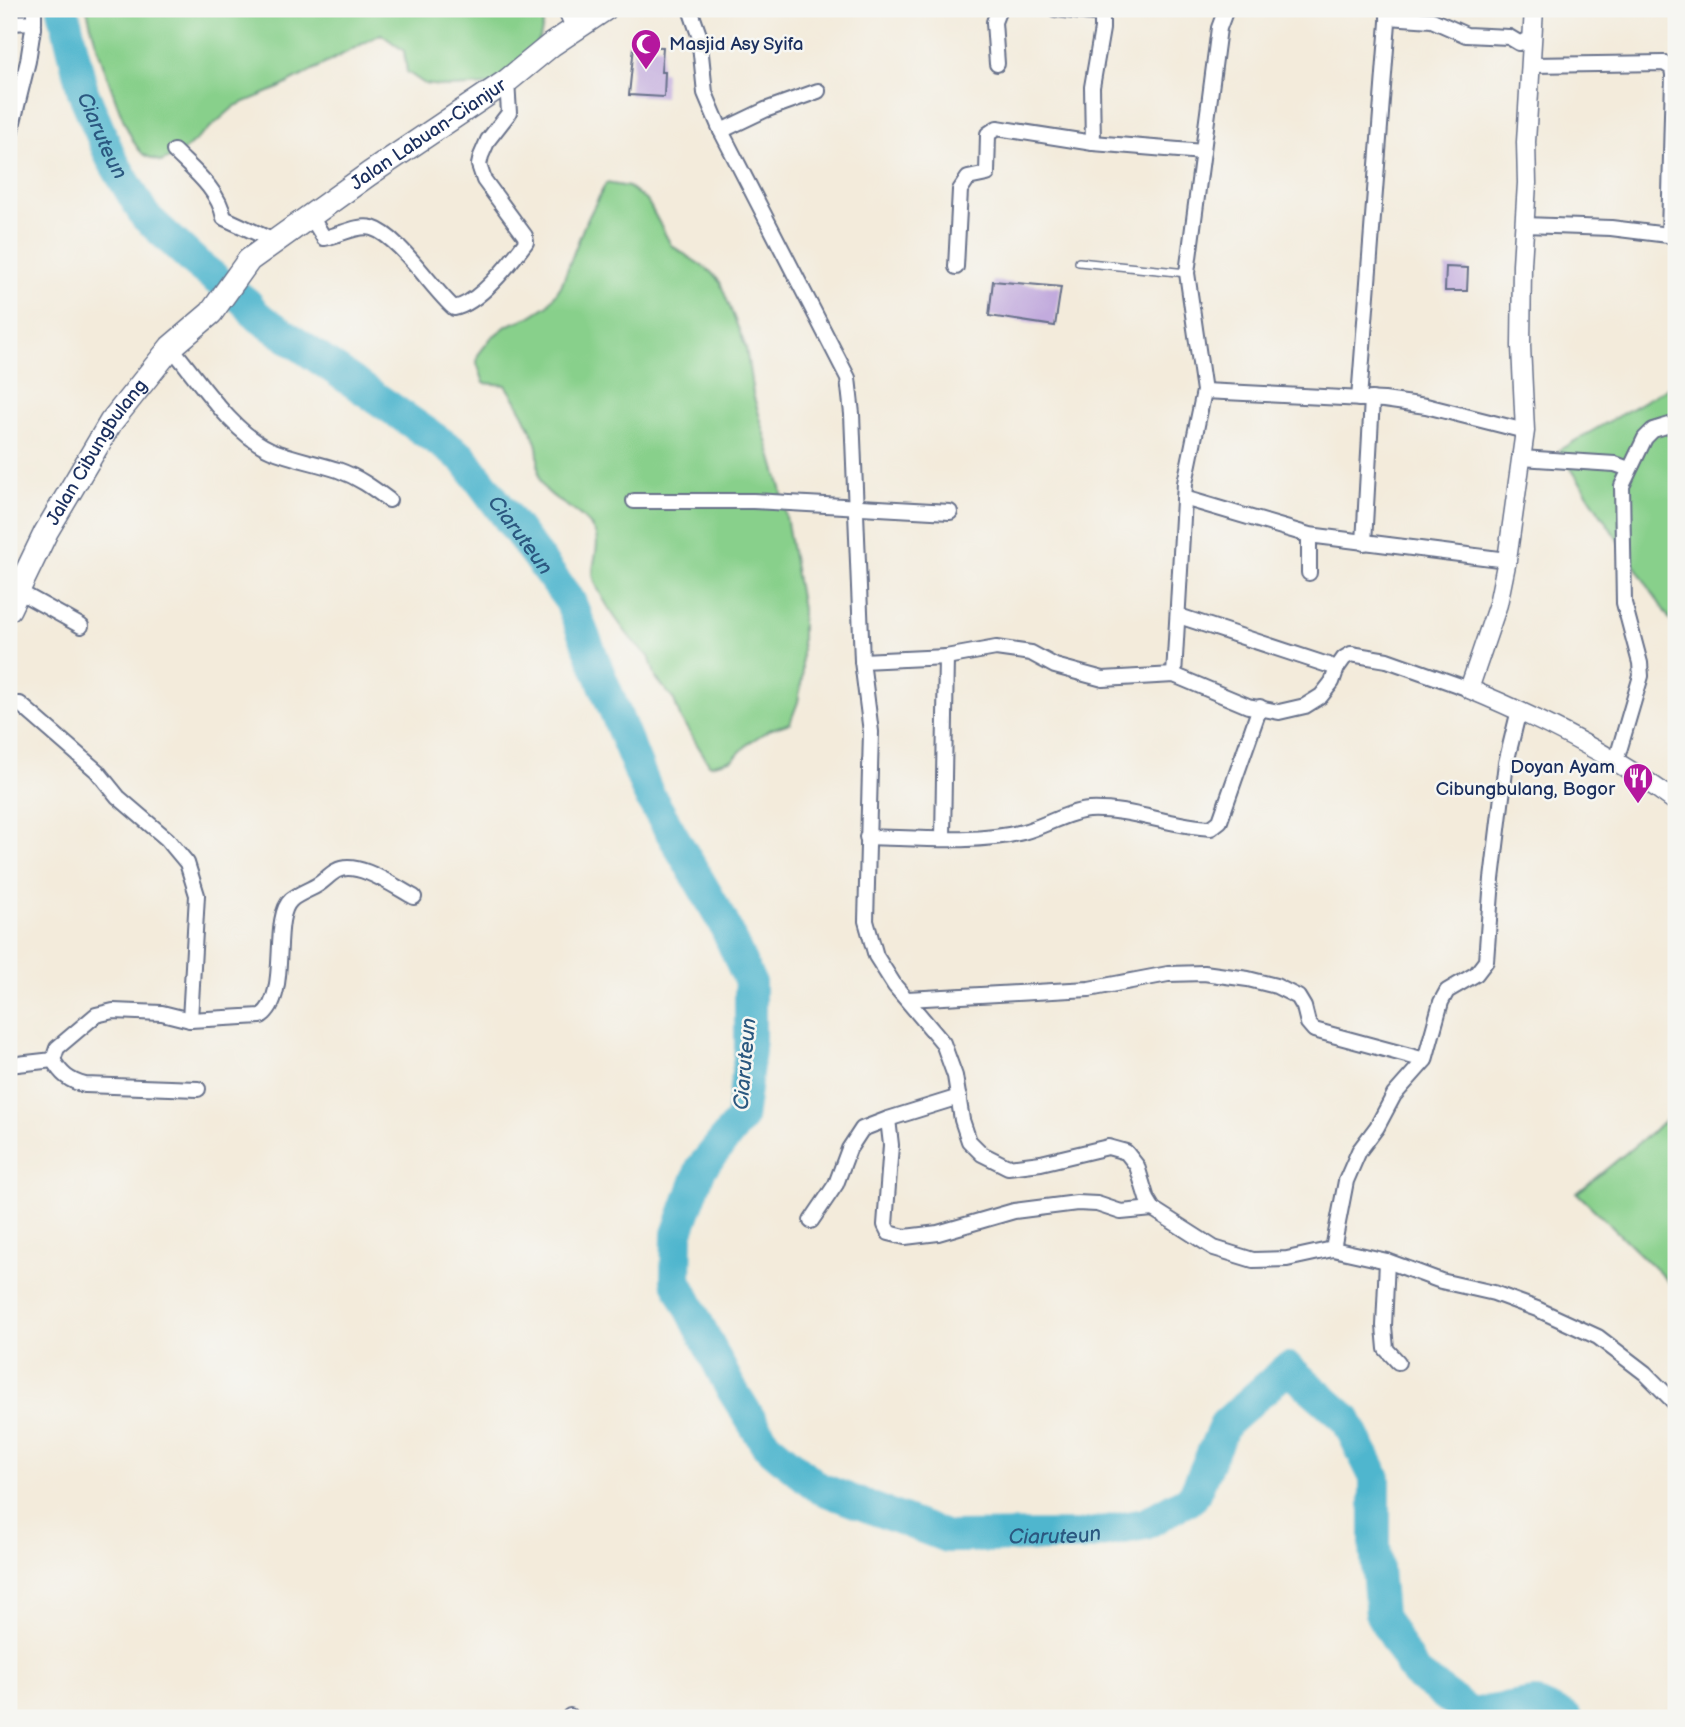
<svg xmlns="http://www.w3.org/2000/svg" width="1685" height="1727" viewBox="0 0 1685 1727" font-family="'Balsamiq Sans',sans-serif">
<rect width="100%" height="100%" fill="#f6f6f2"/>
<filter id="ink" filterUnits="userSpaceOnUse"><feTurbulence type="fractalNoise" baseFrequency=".0143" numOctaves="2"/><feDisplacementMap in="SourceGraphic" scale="14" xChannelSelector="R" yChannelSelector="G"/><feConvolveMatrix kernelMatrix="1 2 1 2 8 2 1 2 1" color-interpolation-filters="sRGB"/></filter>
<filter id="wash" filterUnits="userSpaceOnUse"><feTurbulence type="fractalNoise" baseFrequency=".00686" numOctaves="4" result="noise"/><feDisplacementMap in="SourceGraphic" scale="28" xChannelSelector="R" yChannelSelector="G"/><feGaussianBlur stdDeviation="1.57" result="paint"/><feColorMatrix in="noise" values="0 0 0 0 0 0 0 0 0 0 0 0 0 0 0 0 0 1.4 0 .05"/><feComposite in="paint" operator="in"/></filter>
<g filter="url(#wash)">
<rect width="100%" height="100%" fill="#f3ebdb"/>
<g fill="#88d08b" stroke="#528074" stroke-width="2">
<path d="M87,9h460l-7,29 -12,19 -37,28 -44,2 -22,-3 -18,-12 -3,-21 -23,-17 -102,54 -44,18 -54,47 -20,9c-6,-3 -16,-5 -20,-10 -16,-15 -49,-119 -54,-143z"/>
<path d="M606,183l23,4 19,15 23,43 40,27 9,10 26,66 7,46 28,94 21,121v70l-4,23 -8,21 -21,7 -19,12 -17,17 -23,6 -29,-46 -7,-19 -18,-22 -7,-22c-15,-9 -55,-64 -56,-83 0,-13 8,-30 1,-42 -11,-20 -35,-26 -49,-42 -11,-12 -4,-32 -9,-46 -7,-21 -18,-40 -30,-58l-22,-2 -7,-20 1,-8 13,-17 17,-13 21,-8 19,-12 13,-19 23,-60z"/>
<path d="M1676,383v246l-117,-179z"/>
<path d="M1676,1112v177l-99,-96z"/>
</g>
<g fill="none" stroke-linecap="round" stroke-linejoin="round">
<path stroke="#4fb6ce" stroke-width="32" id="s1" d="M63,9l20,83 28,66 34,58 52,48 50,39 9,12 207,143 107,143 78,192 74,127 28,62v68l-9,69 -40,49 -24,66 -1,46 53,105 37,59 53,44 128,49 133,-1 65,-12 48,-27 32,-73 63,-56 58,51 29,59v68l6,69 34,58 56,41 63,-10 32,14"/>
</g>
<g id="blocks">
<g fill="#c2abdd">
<path d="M634,46l29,1 -2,25h4l-1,25 -35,-2z"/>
<path d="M1446,267l22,1 -1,23h-22z"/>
<path d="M993,281l68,6 -6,39 -66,-10z"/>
</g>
</g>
</g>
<g filter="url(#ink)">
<use href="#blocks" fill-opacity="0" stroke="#67718a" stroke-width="2"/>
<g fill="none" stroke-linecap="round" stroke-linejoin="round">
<g stroke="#67718a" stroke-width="10">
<path id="service" d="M1079,262l108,11"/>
</g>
<g stroke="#67718a" stroke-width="18">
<g id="minor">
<path d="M565,9l9,21"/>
<path d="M690,9l9,26 6,58 16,38 127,247 4,36 10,247 9,71 -5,189 10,35 19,30 48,57 12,33 7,44 7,21 13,13 26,13 33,-4 67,-16 18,5 11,14 10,33 6,10 61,39 39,12 34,-1 46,-10 54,12 54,20 53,12 43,16 61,28 47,36 31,31"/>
<path d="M1055,9l47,5v15l-10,58 1,56"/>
<path d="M1388,17l44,3 34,15 43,2 10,6 14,-4"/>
<path d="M9,23l25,-1v-13"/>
<path d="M997,64l-3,-42 5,-13"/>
<path d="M1531,65l133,-2 8,5 1,7 -4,160"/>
<path d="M721,131l44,-21 53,-19"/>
<path d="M9,138l19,-77 6,-39"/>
<path d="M174,151c19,19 45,39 50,67l50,23"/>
<path d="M310,215l14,23c14,-2 34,-14 48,-10 27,8 60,61 82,80 25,-4 57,-46 72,-66l-1,-6 -41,-56 -5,-15 2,-9 7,-16 21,-27 -2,-32"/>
<path d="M1524,225l87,3 65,8"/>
<path d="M956,267l4,-77 8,-12 19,-4 1,-40 9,-6 96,15 110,9"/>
<path d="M171,347c27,32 62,87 100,103 22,9 46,13 67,20 20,7 35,18 51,30"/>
<path d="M1204,391l180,9 42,6 99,25"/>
<path d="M1359,399l30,-390"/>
<path d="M1521,458l94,6 14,5"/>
<path d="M1184,498l125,37"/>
<path d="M634,501h119l197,11"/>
<path d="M1364,543l8,-144"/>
<path d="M1309,573v-38l198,25"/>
<path d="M18,591l63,35"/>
<path d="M1179,616l158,52"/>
<path d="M862,661l84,-4 50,-9 35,5 24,13 48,13 71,-4 74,31 31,6 26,-6 16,-10 11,-14 5,-14 7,-10 7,-4 36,6 82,29"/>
<path d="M1174,675l11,-192 19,-92 -17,-118 32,-245 7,-19"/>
<path d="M9,704h11l77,67 21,26 49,42 20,24 10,32 -7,125"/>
<path d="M1616,761l25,-85 -1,-13 -16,-60 -2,-117 23,-48 8,-8 23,-7"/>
<path d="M867,837c49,1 108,7 156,-5 20,-5 46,-21 66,-22 41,-2 81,16 122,18l9,-7 40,-114"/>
<path d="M943,838l3,-181"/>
<path d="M907,999l182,-10 79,-15 36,-1 44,6 28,7 22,11 6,10 4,16 6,7 111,30"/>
<path d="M53,1060c8,14 16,21 32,25l113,4"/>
<path d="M9,1065l44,-5 4,-12 39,-33 17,-4 49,2 28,7 71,-4c30,-20 9,-97 30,-116 8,-7 19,-10 28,-16 6,-4 11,-10 17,-13 21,-12 59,16 78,26"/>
<path d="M888,1119l3,26 -6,80 4,8 16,4 33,-4 76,-22 63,-8 20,1 24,8 32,-3"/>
<path d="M811,1221l25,-37 13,-35 13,-20 26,-10 71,-22"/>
<path d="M1333,1249l13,-68 13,-30 18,-24 17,-32 31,-35 16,-58 6,-11 29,-17 10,-13 6,-82 14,-116 13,-53"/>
<path d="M1387,1261l-3,65 2,23 12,13"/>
<path d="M570,1718v-2"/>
</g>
</g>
<g stroke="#67718a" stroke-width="21">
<path id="tertiary" d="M1534,9l-8,133 1,41 -5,81 -1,82 4,85 -18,129 -9,44 -29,85c72,30 145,66 207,113"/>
</g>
<g stroke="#67718a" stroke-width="26">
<g id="trunk">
<path id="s2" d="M9,609l37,-77 65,-110 60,-75 40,-34 38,-53 120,-86 138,-93 44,-36 54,-36"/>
</g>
</g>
<use href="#service" stroke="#fff" stroke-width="7"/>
<use href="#minor" stroke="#fff" stroke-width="14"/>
<use href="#tertiary" stroke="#fff" stroke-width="18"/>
<use href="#trunk" stroke="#fff" stroke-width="23"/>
</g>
</g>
<defs>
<g id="mosque-pin" transform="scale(1.575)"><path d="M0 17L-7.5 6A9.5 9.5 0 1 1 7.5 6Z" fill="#b5179e" stroke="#f6f6f2"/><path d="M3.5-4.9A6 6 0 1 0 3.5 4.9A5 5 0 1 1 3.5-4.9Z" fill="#fff"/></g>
<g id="restaurant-pin" transform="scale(1.575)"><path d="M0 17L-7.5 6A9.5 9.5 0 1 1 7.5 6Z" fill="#b5179e" stroke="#f6f6f2"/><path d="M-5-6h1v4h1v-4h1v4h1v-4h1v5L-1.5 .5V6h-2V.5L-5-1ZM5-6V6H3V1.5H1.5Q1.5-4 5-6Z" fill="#fff"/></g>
</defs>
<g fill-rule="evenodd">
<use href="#mosque-pin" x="646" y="44"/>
<use href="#restaurant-pin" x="1638" y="778"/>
</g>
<g text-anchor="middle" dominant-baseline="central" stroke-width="5" stroke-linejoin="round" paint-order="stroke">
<g font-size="19" fill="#1b2f5e" stroke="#f6f6f2" text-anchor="start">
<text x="669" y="44">Masjid Asy Syifa</text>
<text x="1615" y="767" text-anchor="end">Doyan Ayam<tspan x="1615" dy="22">Cibungbulang, Bogor</tspan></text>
</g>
<g font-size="19" fill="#1b2f5e" stroke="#f6f6f2">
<text stroke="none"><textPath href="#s2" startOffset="646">Jalan Labuan-Cianjur</textPath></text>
<text stroke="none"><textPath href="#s2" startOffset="180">Jalan Cibungbulang</textPath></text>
</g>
<g font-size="21" font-style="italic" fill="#2b5880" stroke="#f6f6f2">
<text stroke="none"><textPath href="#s1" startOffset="133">Ciaruteun</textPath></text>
<text stroke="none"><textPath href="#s1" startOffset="721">Ciaruteun</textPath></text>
<text transform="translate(745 1064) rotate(-85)">Ciaruteun</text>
<text stroke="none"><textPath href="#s1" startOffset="2044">Ciaruteun</textPath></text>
</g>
</g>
<rect width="1685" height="1727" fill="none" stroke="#f6f6f2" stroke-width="35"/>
</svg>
